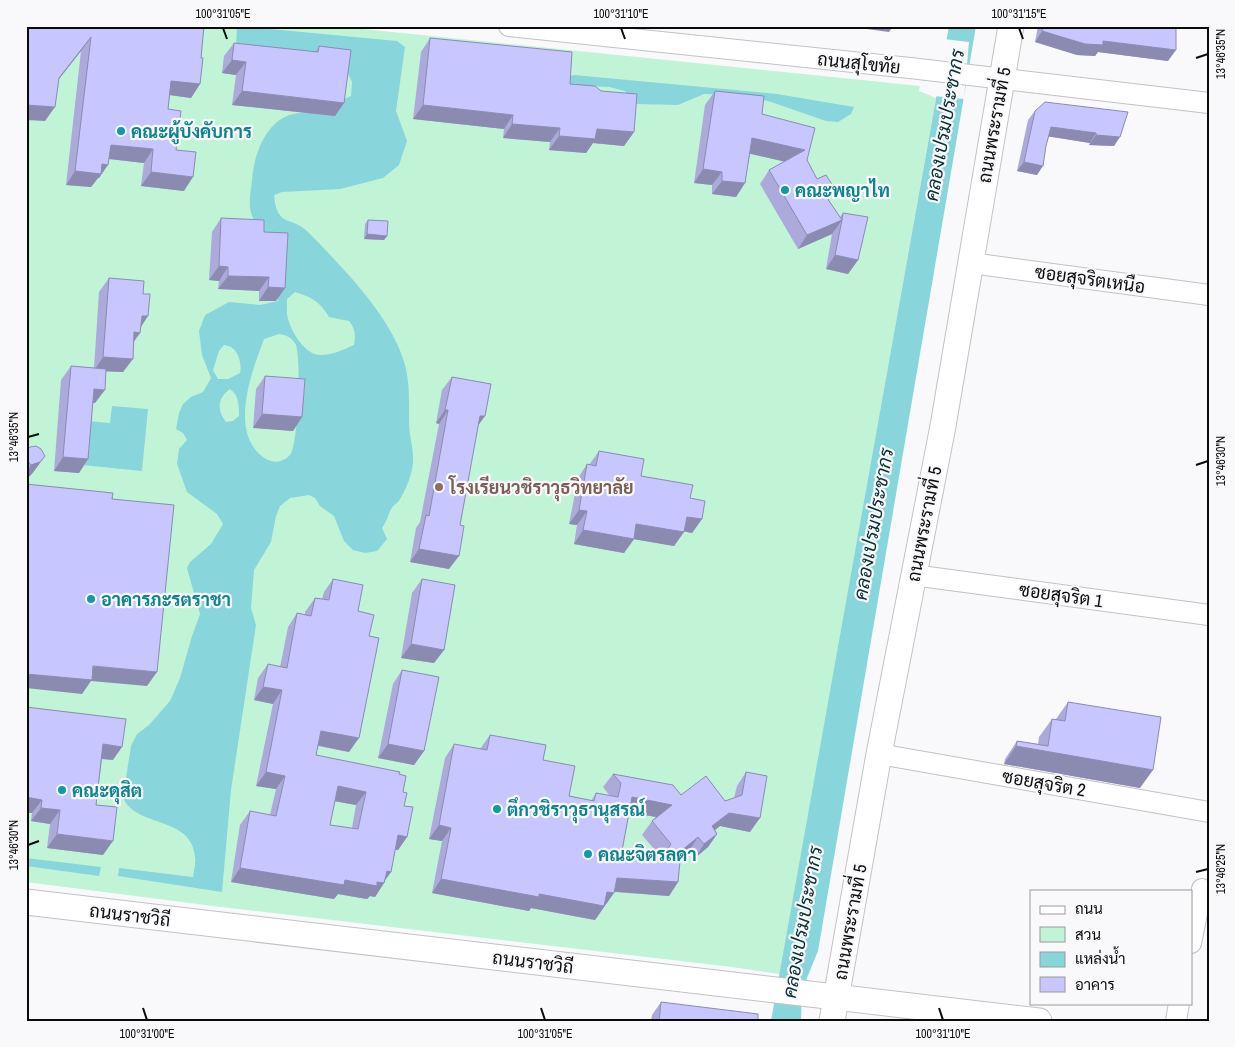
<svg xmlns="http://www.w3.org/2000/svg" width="1235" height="1047" viewBox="0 0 1235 1047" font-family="'Archivo Narrow',Sarabun,sans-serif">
<rect width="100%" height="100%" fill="#f9f9fb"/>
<path fill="#c1f3d7" d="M26,26h308l586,60 -1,5 17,7 -156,876 -48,-7 -511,-60 -195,-25z"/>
<g fill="#88d6dc" fill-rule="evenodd">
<path d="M237,26l160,15 8,6 -9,64 11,30 -8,24 -16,13 -43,11 -58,3 -8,3c3,34 18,20 35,38 34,35 83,84 96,132 5,20 4,36 4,57 0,13 5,28 4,41 -1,11 -7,27 -13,36 -2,4 -8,7 -10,12 -2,6 -4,11 -8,17l5,11 -10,12 -12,2 -12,-3 -9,-9 -10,-25 -14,-10 -5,-8 -6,-3 -19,3 -10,8 -4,10 -5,26 -17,28 -3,38 5,17 -25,165 -9,102 -104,-16 1,-8 74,9c1,-7 3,-14 2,-20 -3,-42 -61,-29 -72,-60l8,-51 6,-12 12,-9 21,-24 10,-23 12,-42 8,-22 -13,-46 3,-6 21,-18 12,-20 -6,-10 -30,-22 -10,-28 2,-15 8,-9 -4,-7 -7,-4 3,-16 4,-9 8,-7 12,-5 8,-14 -9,-23 -3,-24 6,-16 24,-13 31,3 18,-4 -2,-16 3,-39c-8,-8 -20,-18 -26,-28 -6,-12 -2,-26 -1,-38 2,-27 15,-63 46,-67 12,-2 24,-1 35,-2l2,-8 16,-7 1,-14 -10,-21 -106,-14zM295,292c17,5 25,10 34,25l20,4c6,7 7,15 5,24 -11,5 -22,10 -34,10 -14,0 -27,-21 -31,-33 -3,-7 -2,-15 -2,-23zM279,334c7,1 12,3 16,9 7,10 3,104 -5,112 -7,7 -15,9 -24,4 -39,-24 -14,-88 -2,-120zM224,345c1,0 8,2 8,3 7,4 10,18 8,25l-12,6h-10l-5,-9 6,-19zM230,389c9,6 9,17 9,27l-6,5 -7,1c-9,-11 -9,-24 4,-33z"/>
<path d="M949,26h27l-158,925 -16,39 -1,31h-30z"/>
<path d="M574,75l203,19 77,13 -3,7 -13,8 -12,-1 -55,-19 -27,-7 -40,-1 -26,11 -41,-1 -8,-5 -4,-8 -16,-4 -43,-2v-7z"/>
<path d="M112,406l36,3 -6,62 -60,-6 5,-44 23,2z"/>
<path d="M26,858l75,9 -2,9 -73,-10z"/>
</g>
<path fill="#f9f9fb" d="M944,39l25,3 -5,57 -30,-3z"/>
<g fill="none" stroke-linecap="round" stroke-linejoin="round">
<g stroke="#c2c2c4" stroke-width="22">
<g id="minor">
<path d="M509,26l401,42 299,35"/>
<path d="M971,263l238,32"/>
<path d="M913,575l296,40"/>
<path d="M879,754l330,58"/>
<path d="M1191,943l11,-54"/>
<path d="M1176,1021l3,-18"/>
</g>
</g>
<g stroke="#c2c2c4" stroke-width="27">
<g id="major">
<path d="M26,902l1013,119"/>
<path d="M832,1021l47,-267 64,-328 68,-400"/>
</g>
</g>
<use href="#minor" stroke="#fff" stroke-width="20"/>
<use href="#major" stroke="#fff" stroke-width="25"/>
</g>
<g fill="#abaada" fill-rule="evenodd">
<path d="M26,26l175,32 -1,26 -9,14 -21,-3 -2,14 16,82 -43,-5 3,-23 -35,-4 -10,19h-1l-7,9 -25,-2 15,-134 -23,29 -13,41z"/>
<path d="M1038,26h138l-8,35 -70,-9 -3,4 -18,-1 -42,-13z"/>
<path d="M430,38l140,46 64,48 -10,14 -31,-3 -7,10 -37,-3 1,-8 -47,-4 1,-9 -91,-10 8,-67z"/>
<path d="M234,43l81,9 4,-6 25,57 -9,13 -103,-11 4,-30 -14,-2 2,-17z"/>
<path d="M715,91l47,23 45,46 10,19 18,10 -7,10 12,18 3,-4 15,47 -10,14 -22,-5 6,-35 -34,15 -38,-65 9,-14 16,-8 -35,-9 -5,30 -9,14 -24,-3v-9l-18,-2 11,-78z"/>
<path d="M1035,111l93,1 -14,34 -25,-1 1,-2 -41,-7 -12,39 -20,-4 11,-51z"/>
<path d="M221,218l43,14 21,56 -9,13h-17v-10l-41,-2 1,-8 -10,-1 3,-48z"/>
<path d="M368,220l19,16 -3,4 -20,-1 1,-15z"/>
<path d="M109,278l32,49 -1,6 -6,9 -11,30 -17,-1 -11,32h-2l-5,56 -9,14 -25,-2 7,-91 10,-14 23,2 5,-76z"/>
<path d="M265,376l37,41 -9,14 -40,-3 3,-39z"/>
<path d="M452,377l26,49 -29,143 -39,-7 6,-34 4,-6 19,-98 -3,-1 6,-33z"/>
<path d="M26,451l9,19 -5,6 -4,1z"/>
<path d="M599,451l42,25 49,22 12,21 -10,14 -8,-2 -10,15 -40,-7 -10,14 -50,-9 3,-19 -8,-1 9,-46 9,-14 2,1z"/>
<path d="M333,579l25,32 11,25 -20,116 -31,-6 -2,9 83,19 5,32 3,31 -9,13h-3l-4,22 -6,8 -1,3 -9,14 -5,-1 -3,3 -29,-5 -4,5 -103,-17 9,-57 10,-14 20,4 6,-26 -20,-3 17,-82 -19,-4 4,-22 10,-14 12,3 8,-40 9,-14 8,2v-3l10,-14 7,1 2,-7zM335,801l21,4 -4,23 -22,-3z"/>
<path d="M422,579l22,71 -10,13 -33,-5 11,-65z"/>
<path d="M402,670l22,81 -10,14 -36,-7 15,-74z"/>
<path d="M1068,702l72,86 -136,-24 1,-5 12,-18 21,3 1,-7 13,-18h4z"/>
<path d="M26,707l87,53 -11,-1 -6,46 7,50 -56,-7 3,-24 -19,-3 1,-8z"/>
<path d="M490,735l53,25 26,36 22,5 5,-8 14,3 -7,-9 10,-13 68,21 44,6 9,-3 3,-12 9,-14 4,60 -30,-6 -5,4 2,4 -9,13 -13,11 -6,-7 -9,6 -2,25 -9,14 -55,-4 -19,28 -64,-12 -2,3 -97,-18 10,-52 -13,-2 16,-81 9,-14 26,5zM629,812l27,5 -4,4 -10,14 20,23 -1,1 -40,-3z"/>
<path d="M661,1002l97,19h-107l1,-6z"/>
</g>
<g fill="#8b8bb2">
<path d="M860,26h33l-4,6 -30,-4z"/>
<path d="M1042,31l61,10 73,9 -8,11 -70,-9 -3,4 -18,-1 -42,-13z"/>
<path d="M91,37l-10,14 -32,41 10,-14z"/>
<path d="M232,60l14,2 -10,13 -14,-2z"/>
<path d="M171,81l29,3 -9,14 -29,-4z"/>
<path d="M242,91l102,12 -9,13 -103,-11z"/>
<path d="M26,105l29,2 -10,14 -19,-1z"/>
<path d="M423,105l90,10 -9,14 -91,-10z"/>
<path d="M512,124l48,4 -10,14 -47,-4z"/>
<path d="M1051,127l45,6 -6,10 -45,-7z"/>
<path d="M597,129l37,3 -10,14 -31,-3 -7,10 -37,-3 10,-14z"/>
<path d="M1096,135l24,2 -6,9 -25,-1z"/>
<path d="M752,138l53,12 -9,14 -54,-12z"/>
<path d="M111,145l42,4 -9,14 -43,-5z"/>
<path d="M1024,162l19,4 -6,9 -20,-4z"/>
<path d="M102,164l6,1 -9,13h-1l-7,9 -25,-2 9,-14z"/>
<path d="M703,169l19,3 -10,13 -18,-2z"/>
<path d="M151,172l42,5 -9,14 -43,-5z"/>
<path d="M722,181l23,2 -9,14 -24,-3z"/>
<path d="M835,189l-9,14 -1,-8z"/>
<path d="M842,220l-10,14 -34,15 9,-14z"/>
<path d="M367,234l20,2 -3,4 -20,-1z"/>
<path d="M835,255l23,5 -10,14 -22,-5z"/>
<path d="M219,266l9,1 -9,14 -10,-1z"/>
<path d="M228,276l41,1 -10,14 -41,-2z"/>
<path d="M268,287l17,1 -9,13h-17z"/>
<path d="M142,316h6l-9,14z"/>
<path d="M134,332l6,1 -10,13z"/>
<path d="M103,357l30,2 -10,13 -29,-1z"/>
<path d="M94,389l11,1 -10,13h-10z"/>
<path d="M445,410h3l-9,14 -3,-1z"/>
<path d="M262,414l40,3 -9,14 -40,-3z"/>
<path d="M480,416h5l-10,14z"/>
<path d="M45,456l-10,14 -5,6 -4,1v-4l5,-8z"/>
<path d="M63,457l25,2 -9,14 -25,-2z"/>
<path d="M579,510l8,1 -10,14 -8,-1z"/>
<path d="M687,517l15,2 -10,14 -15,-3z"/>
<path d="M636,524l48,8 -10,14 -47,-8z"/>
<path d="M583,530l51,9 -10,14 -50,-9z"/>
<path d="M419,549l40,7 -10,13 -39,-7z"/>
<path d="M411,644l33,6 -10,13 -33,-5z"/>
<path d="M93,666l64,6 -10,14 -56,-5 -9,13 -56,-6v-14z"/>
<path d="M263,687l19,3 -9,14 -19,-4z"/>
<path d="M321,731l38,7 -10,14 -38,-8z"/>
<path d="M103,744l19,3 -9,13 -19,-2z"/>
<path d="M388,744l36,7 -10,14 -36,-7z"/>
<path d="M1016,746l137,24 -13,18 -136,-24z"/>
<path d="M266,772l19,4 -9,13 -20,-3z"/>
<path d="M338,786l28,6 -10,13 -28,-5z"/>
<path d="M26,797l16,3 -10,13h-6z"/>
<path d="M632,797l40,8 -10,13 -40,-7z"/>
<path d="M41,808l19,2 -10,14 -19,-3z"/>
<path d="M729,813l31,5 -10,14 -30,-6 -18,14 10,-14z"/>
<path d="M439,825l12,3 -9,13 -13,-2z"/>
<path d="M57,834l56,7 -10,14 -56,-7z"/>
<path d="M717,834l-9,13 -13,11 9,-14z"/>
<path d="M398,835l9,2 -9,13 -9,-2z"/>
<path d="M698,837l-9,14 -18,14 10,-14z"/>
<path d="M240,868l105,12 42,-9 4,1 -8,11h1l-9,14 -5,-1 -3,3 -29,-5 -4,5 -103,-17z"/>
<path d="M617,878l61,4 -9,14 -62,-5z"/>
<path d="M441,879l98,15 68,-2 7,1 -19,27 -64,-12 -2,3 -97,-18z"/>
</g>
<g fill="#c7c6fe" stroke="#8b8bb2" fill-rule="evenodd">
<path d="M26,26h178l-3,32h2l-3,26 -29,-3 -3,28 13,2 -5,39 20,2 -3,25 -42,-5 2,-23 -42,-4 -3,20 -6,-1 -1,10 -26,-3 16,-134 -32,41 -4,29 -29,-2z"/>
<path d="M1043,26h133v24l-73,-9v4l-18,-1 -43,-13z"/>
<path d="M430,38l142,14 -2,32 25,2 6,5 36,3 -3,38 -37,-3 -2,10 -36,-3 1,-8 -48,-4 1,-9 -90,-10z"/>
<path d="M234,43l84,9 1,-6 32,4 -7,53 -102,-12 4,-29 -14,-2z"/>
<path d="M715,91l49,5 -2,18 53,14 -8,32 10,19 9,-4 9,14 -10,6 17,25 1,-7 25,4 -10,43 -23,-5 7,-35 -35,15 -38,-65 36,-20 -53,-12 -7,45 -23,-2v-9l-19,-3z"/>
<path d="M1045,102l83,10 -8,25 -24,-2v-2l-45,-6 -5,19 -3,20 -19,-4 11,-51z"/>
<path d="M221,218l43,2v12l24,1 -3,55 -17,-1 1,-10 -41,-1v-9l-9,-1z"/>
<path d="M368,220l20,1 -1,15 -20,-2z"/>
<path d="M109,278l35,3 -1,13h7l-2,22h-6l-2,17 -6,-1 -1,27 -30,-2z"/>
<path d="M71,366l35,3 -1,21 -11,-1 -6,70 -25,-2z"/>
<path d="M265,376l40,3 -3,38 -40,-3z"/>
<path d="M452,377l39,7 -6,32h-5l-20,109 4,1 -5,30 -40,-7 7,-34 3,1 19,-106h-3z"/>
<path d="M36,446l5,3 4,7 -5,6 -9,3 -5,-6v-8l4,-4z"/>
<path d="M599,451l45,8 -3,17 52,9 -3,13 15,3 -3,18 -15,-2 -3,15 -48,-8 -2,15 -51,-9 4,-19 -8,-1 8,-46 9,2z"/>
<path d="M26,484l87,9 -1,6 62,6 -17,167 -64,-6 -1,14 -66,-6z"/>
<path d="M333,579l30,6 -5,26 16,4 -5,21 10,2 -20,100 -38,-7 -5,24 84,17 -1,2 7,2 -3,16 4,1 -3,13 9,1 -6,30 -9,-2 -7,37 -4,-1 -3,12 -7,-1v4l-32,-6 -1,5 -104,-17 10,-57 26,5 9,-40 -19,-4 16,-82 -19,-3 5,-23 19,4 10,-55 14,3 4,-18 14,2zM338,786l28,6 -8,37 -28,-4z"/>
<path d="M422,579l33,6 -11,65 -33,-6z"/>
<path d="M402,670l37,7 -15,74 -36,-7z"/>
<path d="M1068,702l93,15 -8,53 -137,-24 1,-5 31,5 4,-27 13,2z"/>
<path d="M26,707l100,12 -4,28 -19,-3 -7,61 21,2 -4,34 -56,-7 3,-24 -19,-2 1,-8 -16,-3z"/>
<path d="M490,735l56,10 -3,15 32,6 -6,30 25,5 2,-8 22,4 3,-14 -8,-9 60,11 8,10 25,-19 19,25 17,-6 4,-23 21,4 -7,42 -31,-5 -17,13 5,8 -13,10 -6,-7 -17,14 -3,31 -61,-4 -3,15 -7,-1 -3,14 -65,-12v3l-98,-18 10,-51 -12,-3 15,-81 33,6zM632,797l40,8 -20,16 19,23 -9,15 -41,-3z"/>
<path d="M661,1002l97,12v7h-99z"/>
</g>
<path fill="none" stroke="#0b0b0c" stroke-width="2" d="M223,28l4,11M621,28l4,11M1019,28l4,11M1196,58l12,-4M28,437l11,-3M1196,465l12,-4M28,845l11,-4M1196,872l12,-3M143,1008l4,12M541,1008l4,12M939,1008l4,12"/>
<g fill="#0f9aa8" stroke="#f9f9fb" stroke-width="2">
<circle cx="121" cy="131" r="5"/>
<circle cx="785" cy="190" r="5"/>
<circle cx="91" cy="599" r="5"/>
<circle cx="62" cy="790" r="5"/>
<circle cx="497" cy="809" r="5"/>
<circle cx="588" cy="854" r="5"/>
</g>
<circle fill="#8d6e63" stroke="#f9f9fb" stroke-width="2" cx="439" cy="487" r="5"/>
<g text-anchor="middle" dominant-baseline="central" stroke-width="4.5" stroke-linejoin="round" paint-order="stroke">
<g font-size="18" fill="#0b0b0c" stroke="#f9f9fb">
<text transform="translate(859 63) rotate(6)">ถนนสุโขทัย</text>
<text transform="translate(994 125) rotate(-80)">ถนนพระรามที่ 5</text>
<text transform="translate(1090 279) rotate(8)">ซอยสุจริตเหนือ</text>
<text transform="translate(924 524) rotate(-79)">ถนนพระรามที่ 5</text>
<text transform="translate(1061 595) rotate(8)">ซอยสุจริต 1</text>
<text transform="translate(1044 783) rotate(10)">ซอยสุจริต 2</text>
<text transform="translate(130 915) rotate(7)">ถนนราชวิถี</text>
<text transform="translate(850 922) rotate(-80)">ถนนพระรามที่ 5</text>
<text transform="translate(533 962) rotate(7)">ถนนราชวิถี</text>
</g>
<g font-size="18" font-weight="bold" fill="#0d838f" stroke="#f9f9fb" text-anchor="start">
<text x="131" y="131">คณะผู้บังคับการ</text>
<text x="795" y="190">คณะพญาไท</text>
<text x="101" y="599">อาคารภะรตราชา</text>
<text x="72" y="790">คณะดุสิต</text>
<text x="507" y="809">ตึกวชิราวุธานุสรณ์</text>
<text x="598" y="854">คณะจิตรลดา</text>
</g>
<g font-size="18" font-weight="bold" fill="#785e54" stroke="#f9f9fb" text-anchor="start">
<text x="449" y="487">โรงเรียนวชิราวุธวิทยาลัย</text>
</g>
<g font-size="19" font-style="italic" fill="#083033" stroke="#f9f9fb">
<text transform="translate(944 125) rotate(-80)">คลองเปรมประชากร</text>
<text transform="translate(873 524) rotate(-80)">คลองเปรมประชากร</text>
<text transform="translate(802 922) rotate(-80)">คลองเปรมประชากร</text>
</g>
</g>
<rect width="1235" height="1047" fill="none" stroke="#f9f9fb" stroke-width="55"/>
<rect x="1030" y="890" width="162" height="115" fill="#f9f9fb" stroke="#9a9a9b"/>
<rect x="1040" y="906" width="25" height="8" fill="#ffffff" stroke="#9a9a9b"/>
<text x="1075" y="914" font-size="15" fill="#0b0b0c">ถนน</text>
<rect x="1040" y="927" width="25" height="15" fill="#c1f3d7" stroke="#9a9a9b"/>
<text x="1075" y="940" font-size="15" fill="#0b0b0c">สวน</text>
<rect x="1040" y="952" width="25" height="15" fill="#88d6dc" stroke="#9a9a9b"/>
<text x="1075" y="964" font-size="15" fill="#0b0b0c">แหล่งน้ำ</text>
<rect x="1040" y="977" width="25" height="15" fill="#c7c6fe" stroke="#9a9a9b"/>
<text x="1075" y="990" font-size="15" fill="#0b0b0c">อาคาร</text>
<rect x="28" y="28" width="1180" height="992" fill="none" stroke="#0b0b0c" stroke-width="2"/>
<g font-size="12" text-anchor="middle" fill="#0b0b0c">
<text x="223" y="18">100°31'05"E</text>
<text x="621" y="18">100°31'10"E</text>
<text x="1019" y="18">100°31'15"E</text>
<text transform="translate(1221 54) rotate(-90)" y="4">13°46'35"N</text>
<text transform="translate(14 437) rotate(-90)" y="4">13°46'35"N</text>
<text transform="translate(1221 461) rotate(-90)" y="4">13°46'30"N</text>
<text transform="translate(14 845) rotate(-90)" y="4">13°46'30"N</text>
<text transform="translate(1221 869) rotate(-90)" y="4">13°46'25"N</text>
<text x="147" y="1038">100°31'00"E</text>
<text x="545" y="1038">100°31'05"E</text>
<text x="943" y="1038">100°31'10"E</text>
</g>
</svg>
